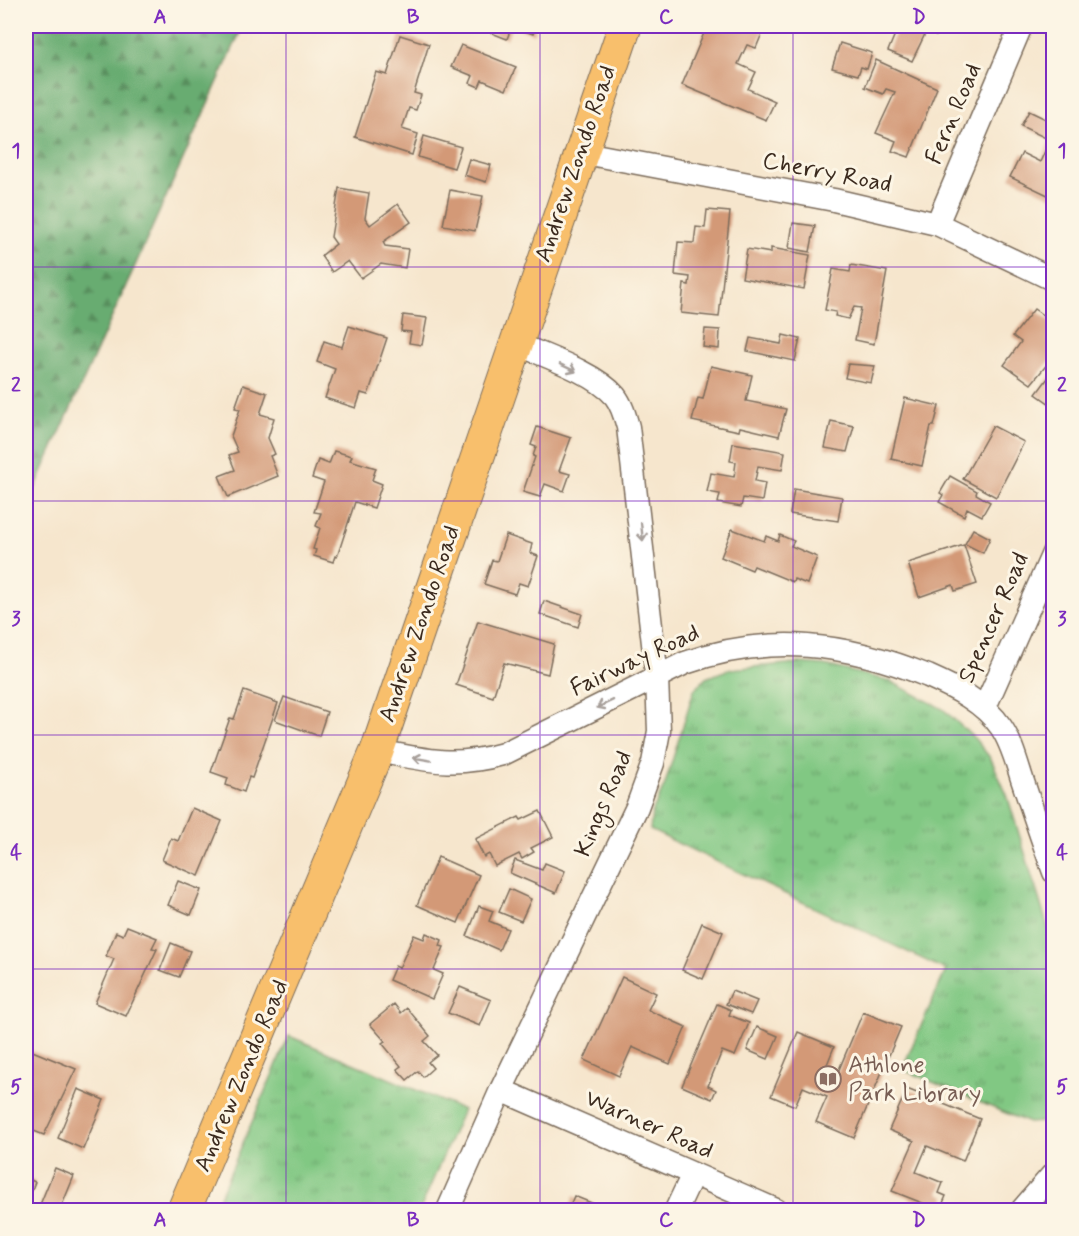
<svg xmlns="http://www.w3.org/2000/svg" width="1079" height="1236" viewBox="0 0 1079 1236" font-family="Mynerve,sans-serif">
<defs>
<pattern id="forest-firs" width="22" height="20" patternUnits="userSpaceOnUse" patternTransform="scale(1.5)"><rect width="22" height="20" fill="#68ac71"/><path d="M5 1l3.5 6h-7zM16 11l3.5 6h-7z" fill="#578c5c"/></pattern>
<pattern id="park-tufts" width="24" height="20" patternUnits="userSpaceOnUse" patternTransform="scale(1.5)"><rect width="24" height="20" fill="#81c883"/><path d="M3 7l-1-3M5 7V3M7 7l1-3M15 17l-1-3M17 17v-4M19 17l1-3" fill="none" stroke="#6ba36b"/></pattern>
</defs>
<rect width="100%" height="100%" fill="#fcf5e5"/>
<filter id="ink" filterUnits="userSpaceOnUse"><feTurbulence type="fractalNoise" baseFrequency=".0167" numOctaves="2"/><feDisplacementMap in="SourceGraphic" scale="12" xChannelSelector="R" yChannelSelector="G"/><feConvolveMatrix kernelMatrix="1 2 1 2 8 2 1 2 1" color-interpolation-filters="sRGB"/></filter>
<filter id="wash" filterUnits="userSpaceOnUse"><feTurbulence type="fractalNoise" baseFrequency=".008" numOctaves="4" result="noise"/><feDisplacementMap in="SourceGraphic" scale="24" xChannelSelector="R" yChannelSelector="G"/><feGaussianBlur stdDeviation="1.35" result="paint"/><feColorMatrix in="noise" values="0 0 0 0 0 0 0 0 0 0 0 0 0 0 0 0 0 1.4 0 .05"/><feComposite in="paint" operator="in"/></filter>
<g filter="url(#wash)">
<rect width="100%" height="100%" fill="#f6e6cd"/>
<path fill="url(#forest-firs)" stroke="#526b48" stroke-width="1.5" d="M26,26h217l-217,482z"/>
<g fill="url(#park-tufts)" stroke="#5e7950" stroke-width="1.5">
<path d="M799,663l26,2 65,16 53,28 32,30 16,20 16,36 46,149v177l-24,2 -127,-54 44,-99 -296,-140 2,-17 13,-29 29,-94 12,-12 24,-9z"/>
<path d="M289,1036l174,74 -43,100h-206z"/>
</g>
<g id="blocks">
<g fill="#d39977">
<path d="M474,26h62l-3,8 -21,-8 -5,13z"/>
<path d="M707,26h43l13,5 -7,17 -9,-3 -9,19 18,8 -8,17 27,12 -9,19 -84,-35z"/>
<path d="M909,26h39l-2,4 -6,-2 -4,8 -10,-4 -14,29 -24,-10 10,-24 9,4z"/>
<path d="M400,35l29,9 -15,49 7,2 -5,15 -7,-2 -7,21 16,5 -6,21 -57,-18 21,-65 11,3z"/>
<path d="M840,43l32,10 -5,16 -6,-2 -3,8 -26,-7z"/>
<path d="M461,45l55,22 -10,23 -24,-10 -3,7 -9,-4 3,-7 -22,-9z"/>
<path d="M876,60l61,28 -28,69 -17,-6 4,-10 -20,-8 19,-41 -9,-3 -3,5 -18,-7z"/>
<path d="M1029,111l25,12v75l-44,-21 12,-24 18,9 10,-22 -29,-14z"/>
<path d="M424,136l37,11 -7,21 -36,-11z"/>
<path d="M469,159l22,6 -5,17 -22,-7z"/>
<path d="M339,188l30,5 -4,25 5,7 28,-21 13,18 -28,20 2,4 23,3 -3,19 -24,-4 -20,14 -13,-17 -16,11 -11,-16 15,-12 -5,-7z"/>
<path d="M450,190l33,6 -8,35 -32,-6z"/>
<path d="M707,210l23,2 -11,105 -38,-4 3,-29 5,1 1,-8 -15,-2 3,-33 16,1 2,-16 9,1z"/>
<path d="M793,223l22,3 -5,26 -21,-4z"/>
<path d="M771,248l39,7 -6,34 -62,-11 5,-29 24,4z"/>
<path d="M851,265l36,6 -13,73 -19,-4 6,-32 -7,-1 -6,12 -13,-3 1,-4 -11,-2 8,-41 17,3z"/>
<path d="M1034,309l20,14v33l-23,28 -27,-19 17,-23 -8,-6z"/>
<path d="M403,315l24,3 -5,27 -13,-2 2,-11 -10,-1z"/>
<path d="M349,326l38,12 -19,57 -7,-2 -5,15 -31,-10 10,-29 -18,-7 7,-21 18,6z"/>
<path d="M705,329l15,1 -1,19 -16,-2z"/>
<path d="M783,335l17,4 -5,22 -48,-10 3,-13 31,6z"/>
<path d="M848,364l27,2 -4,17 -26,-5z"/>
<path d="M711,366l41,9 -6,26 40,8 -7,27 -39,-9 -1,4 -47,-10 6,-23 5,1z"/>
<path d="M1054,370v35l-1,1 -17,-12z"/>
<path d="M243,385l24,8 -7,21 14,4 -6,20 7,16 -5,2 8,20 -50,21 -9,-21 16,-6 -6,-15 9,-3 -7,-16 9,-27 -5,-1z"/>
<path d="M905,398l34,8 -5,20h-3l-9,40 -31,-7z"/>
<path d="M831,421l23,5 -7,26 -22,-4z"/>
<path d="M993,426l31,16 -28,55 -33,-18z"/>
<path d="M537,427l34,11 -12,33 11,3 -6,17 -19,-7 -5,13 -17,-5 12,-35 -2,-1 3,-9 -5,-2z"/>
<path d="M733,443l52,9 -3,18 -24,-4 -3,15 10,2 -3,18 -19,-3 -2,9 -23,-4 2,-9 -13,-2 4,-19 23,4 2,-15 -6,-1z"/>
<path d="M334,451l18,5 -2,4 26,8 -4,12 10,4 -8,24 -19,-6 -18,55 -2,-1 -2,6 -19,-6 2,-6 -3,-1 7,-21 -4,-2 5,-13 -7,-1 10,-30 -12,-4 6,-18 11,4z"/>
<path d="M950,476l27,15 -1,3 14,8 -8,14 -15,-8 -3,8 -25,-14 4,-7 -3,-2z"/>
<path d="M794,489l48,8 -4,24 -48,-7z"/>
<path d="M732,529l32,12 2,-5 12,5 2,-6 14,6 -3,5 26,11 -10,27 -13,-5 -1,3 -39,-16 -2,4 -31,-13z"/>
<path d="M973,529l17,9 -7,15 -18,-9z"/>
<path d="M506,535l26,9 -2,9 8,3 -10,30 -9,-3 -4,11 -31,-10 8,-24 5,1z"/>
<path d="M964,545l13,39 -22,7 -2,-6 -34,12 -11,-34z"/>
<path d="M544,601l38,13 -4,13 -38,-13z"/>
<path d="M478,621l76,23 -6,30 -44,-11 -11,34 -37,-12z"/>
<path d="M244,691l34,12 -26,75 -3,-1 -5,15 -18,-7 2,-7 -17,-6 19,-54 4,1z"/>
<path d="M284,697l43,15 -8,24 -44,-16z"/>
<path d="M192,808l30,13 -23,55 -37,-16 9,-22 7,3z"/>
<path d="M540,811l13,26 -22,11 3,4 -12,7 -3,-5 -24,12 -6,-12 -5,3 -9,-18 44,-22 2,3z"/>
<path d="M438,857l41,18 -21,48 -41,-18z"/>
<path d="M515,860l27,10 3,-7 20,8 -9,22 -46,-20z"/>
<path d="M178,881l23,9 -10,25 -23,-10z"/>
<path d="M509,889l22,10 -10,22 -22,-9z"/>
<path d="M479,906l14,5 -4,10 19,8 -9,21 -32,-14z"/>
<path d="M702,923l21,9 -20,47 -21,-9z"/>
<path d="M127,926l30,12 -5,10 5,1 -31,67 -31,-13 19,-44 -8,-3 10,-24 7,3z"/>
<path d="M426,933l16,7 -2,6 4,1 -10,23 9,4 -11,25 -43,-19 6,-14 4,2 15,-33 10,4z"/>
<path d="M171,943l19,8 -11,26 -19,-7z"/>
<path d="M622,977l34,16 -8,17 38,17 -16,37 -38,-17 -13,29 -35,-16z"/>
<path d="M460,987l31,13 -11,26 -32,-13z"/>
<path d="M732,991l25,10 -6,13 -25,-10z"/>
<path d="M394,1004l7,9 6,-5 23,28 -6,5 13,14 -9,7 5,6 -10,9 -5,-6 -11,9 -10,-11 4,-3 -19,-23 3,-2 -15,-17z"/>
<path d="M717,1004l14,6 -2,5 20,8 -14,33 -13,-5 -14,35 8,4 -4,9 -30,-13z"/>
<path d="M863,1012l38,15 -47,111 -38,-16 11,-25 -24,-10 -8,19 -24,-10 27,-64 36,15 -8,20 12,5z"/>
<path d="M757,1027l21,9 -10,23 -21,-9z"/>
<path d="M30,1050l46,19 -32,66 -18,-7v-68z"/>
<path d="M78,1089l26,11 -21,49 -25,-11z"/>
<path d="M907,1089l73,30 -17,42 -36,-15 -11,26 27,11 -4,10 7,3 -6,14 -48,-19 22,-50 -25,-11z"/>
<path d="M55,1168l19,8 -14,34h-13l-8,-3z"/>
<path d="M26,1178l9,4 -9,23z"/>
<path d="M574,1196l35,14h-41z"/>
</g>
</g>
</g>
<g filter="url(#ink)">
<use href="#blocks" fill-opacity="0" stroke="#7c6c5b" stroke-width="1.5"/>
<g fill="none" stroke-linecap="round" stroke-linejoin="round">
<g stroke="#7c6c5b" stroke-width="25">
<g id="minor">
<path d="M579,152l255,48 103,24 117,56"/>
<path d="M937,224l84,-198"/>
<path d="M985,707l69,-156"/>
<path d="M377,751c50,9 76,17 126,3l182,-91c84,-30 162,-20 243,13 27,12 56,26 73,51 11,16 16,37 22,55 10,30 20,60 31,90"/>
<path d="M501,1090l275,120"/>
<path d="M448,1210l53,-120 136,-283 16,-44 6,-32 -2,-53 -29,-251c-3,-11 -6,-22 -13,-31 -21,-24 -71,-40 -100,-53"/>
<path d="M676,1210l17,-36"/>
<path d="M1022,1210l32,-37"/>
</g>
</g>
<g stroke="#7c6c5b" stroke-width="35">
<path id="primary" d="M184,1210l193,-459 248,-725"/>
</g>
<use href="#minor" stroke="#fff" stroke-width="22"/>
<use href="#primary" stroke="#f8bf6c" stroke-width="33"/>
</g>
<defs><path id="oneway-shaft" d="M-6 0H5M1.5-3L5.5 0L1.5 3" fill="none" stroke-width="1.6" stroke-linecap="round" stroke-linejoin="round" transform="scale(1.5)"/></defs>
<g stroke="#a79f9a">
<use href="#oneway-shaft" transform="translate(568 368) rotate(25)"/>
<use href="#oneway-shaft" transform="translate(642 532) rotate(84)"/>
<use href="#oneway-shaft" transform="translate(605 704) rotate(154)"/>
<use href="#oneway-shaft" transform="translate(422 759) rotate(-170)"/>
</g>
</g>
<path fill="none" stroke="#7b2cbf" stroke-width="1.5" stroke-opacity="0.55" d="M286,26v1184M540,26v1184M793,26v1184M26,267h1028M26,501h1028M26,735h1028M26,969h1028"/>
<defs>
<g id="library-ring" transform="scale(1.35)"><circle r="9.5" fill="#fcf5e5" stroke="#8d6e63" stroke-width="1.5"/><path d="M-6-4Q-3-5.5-.7-3.5V5Q-3 3-6 4ZM6-4Q3-5.5 .7-3.5V5Q3 3 6 4Z" fill="#8d6e63"/></g>
</defs>
<g fill-rule="evenodd">
<use href="#library-ring" x="828" y="1079"/>
</g>
<g text-anchor="middle" dominant-baseline="central" stroke-width="6" stroke-linejoin="round" paint-order="stroke">
<g font-size="24" fill="#3b2a1e" stroke="#fcf5e5">
<text transform="translate(954 114) rotate(-67)">Fern Road</text>
<text transform="translate(576 164) rotate(-71)">Andrew Zondo Road</text>
<text transform="translate(827 173) rotate(11)">Cherry Road</text>
<text transform="translate(994 618) rotate(-66)">Spencer Road</text>
<text transform="translate(420 624) rotate(-71)">Andrew Zondo Road</text>
<text transform="translate(635 661) rotate(-25)">Fairway Road</text>
<text transform="translate(604 804) rotate(-67)">Kings Road</text>
<text transform="translate(242 1076) rotate(-67)">Andrew Zondo Road</text>
<text transform="translate(649 1125) rotate(24)">Warner Road</text>
</g>
<g font-size="24" fill="#785e54" stroke="#fcf5e5" text-anchor="start">
<text x="848" y="1065">Athlone<tspan x="848" dy="28">Park Library</tspan></text>
</g>
</g>
<rect width="1079" height="1236" fill="none" stroke="#fcf5e5" stroke-width="66"/>
<rect x="33" y="33" width="1013" height="1170" fill="none" stroke="#7b2cbf" stroke-width="2"/>
<g font-size="20" text-anchor="middle" font-weight="bold" fill="#7b2cbf">
<text x="160" y="23">A</text>
<text x="413" y="23">B</text>
<text x="666" y="23">C</text>
<text x="919" y="23">D</text>
<text x="16" y="157">1</text>
<text x="1062" y="157">1</text>
<text x="16" y="391">2</text>
<text x="1062" y="391">2</text>
<text x="16" y="625">3</text>
<text x="1062" y="625">3</text>
<text x="16" y="859">4</text>
<text x="1062" y="859">4</text>
<text x="16" y="1093">5</text>
<text x="1062" y="1093">5</text>
<text x="160" y="1226">A</text>
<text x="413" y="1226">B</text>
<text x="666" y="1226">C</text>
<text x="919" y="1226">D</text>
</g>
</svg>
